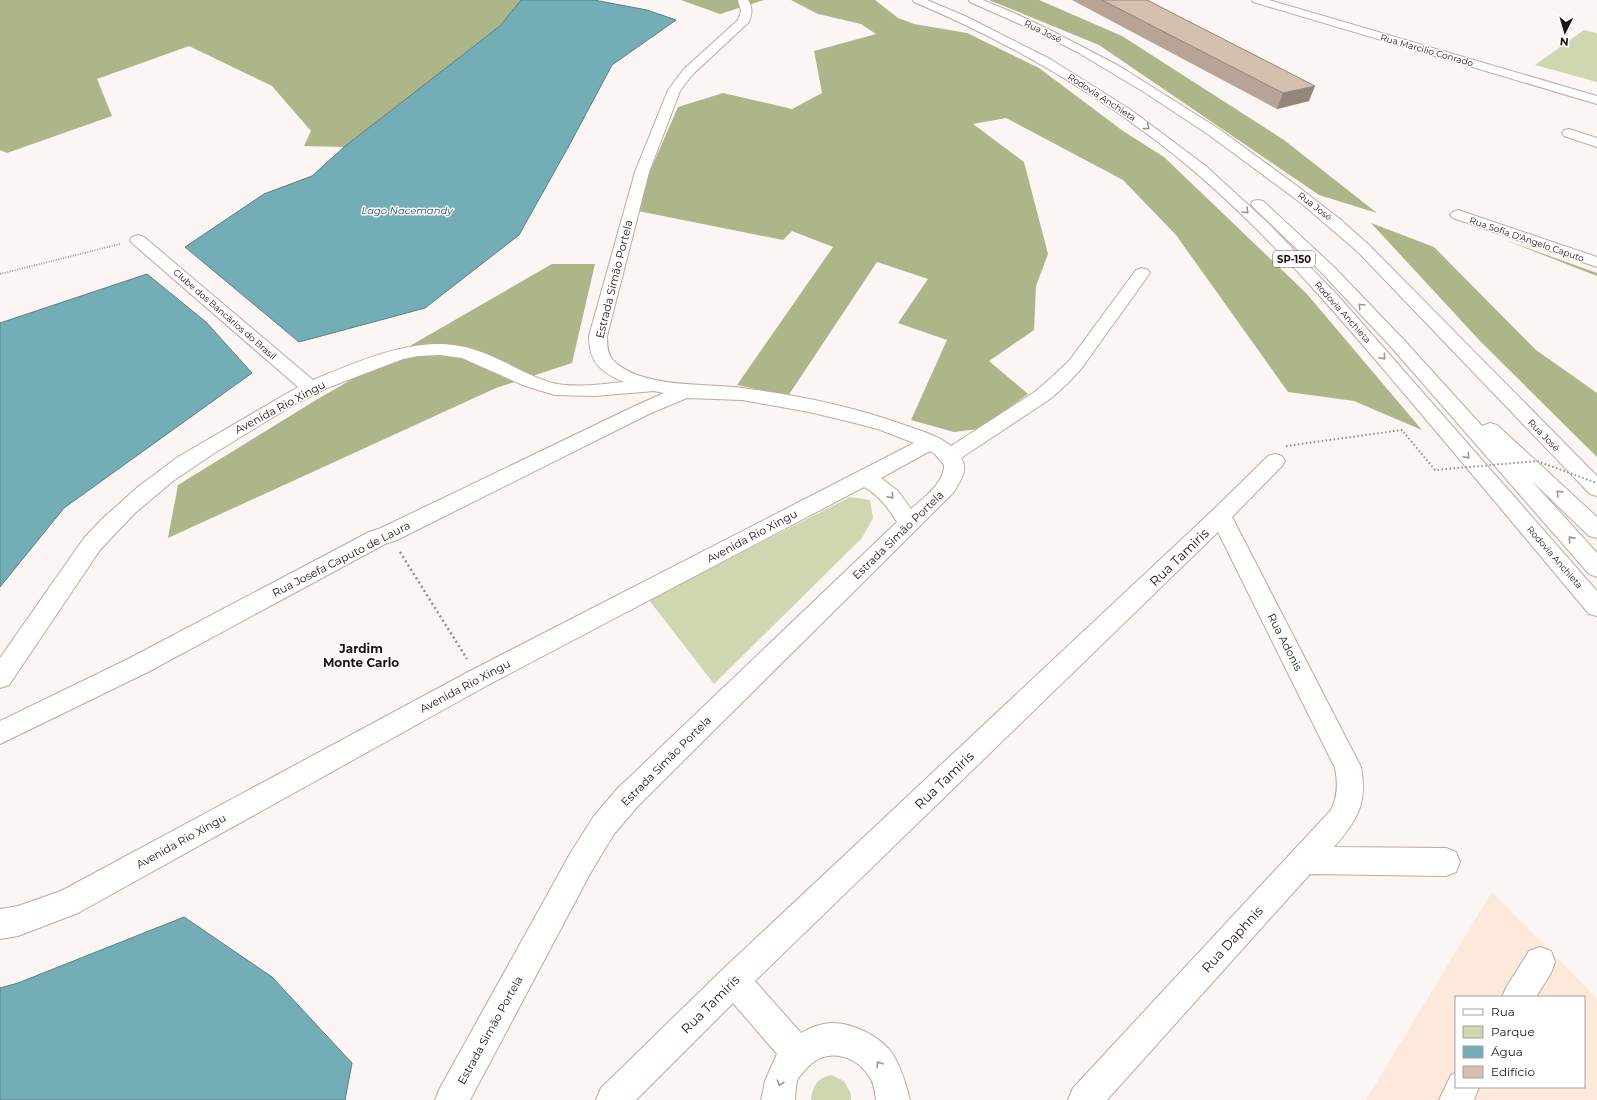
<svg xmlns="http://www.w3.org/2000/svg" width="1597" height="1100" viewBox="0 0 1597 1100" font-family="Montserrat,sans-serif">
<rect width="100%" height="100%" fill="#fbf5f3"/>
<path fill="#fce9d9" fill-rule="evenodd" d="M1492,892l105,107v101h-231zM1456,997h128v90h-128z"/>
<g fill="#ced7b0">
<path d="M1584,30l13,3v49l-62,-17z"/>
<path d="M850,497l20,3 3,18 -11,20 -148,146 -65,-84z"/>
<path d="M831,1075l13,6 7,13v6h-40c1,-13 6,-22 20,-25z"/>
</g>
<g fill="#acb689">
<path d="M0,0h521l-21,26 -156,121 -40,-1 7,-15 -39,-45 -83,-40 -92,33 15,37 -105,37 -7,-3z"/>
<path d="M681,0h83l-44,14z"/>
<path d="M791,0h84l23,18 16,6 53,9 72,35 84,63 41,26 142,136 116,137 -68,-29 -66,-9 -112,-157 -53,-55 -117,-62 -33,6 51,38 24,92 -12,32 -2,44 -45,31 39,33 -49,35 -25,3 -43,-12 36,-80 -49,-17 30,-44 -51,-17 -89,134 -51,-11 96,-138 -41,-16 -9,9 -145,-29 2,-17 38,-87 45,-14 69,16 30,-16 -8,-42 62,-17 -15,-10 -43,-10z"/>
<path d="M989,0h50l83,36 162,104 93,73 -58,-18 -220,-150z"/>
<path d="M1371,223l63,24 102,103 61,43v64l-116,-115z"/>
<path d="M1505,240l92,33v3z"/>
<path d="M552,264h43l-23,99 -76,25 -328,150 10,-53 138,-85z"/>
</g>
<g fill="#73aeb6" stroke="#598084">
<path d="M521,0h73l53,10 29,10 -64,45 -41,77 -52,93 -94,73 -126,34 -114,-95 79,-53 48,-18 32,-29 156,-121z"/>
<path d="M147,274l59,48 46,51 -188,135 -64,79v-264z"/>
<path d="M184,917l88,60 80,86 -7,37h-345v-112l18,-5z"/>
</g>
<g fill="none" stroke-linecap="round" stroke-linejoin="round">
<g stroke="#c2a89e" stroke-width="2">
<g id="minor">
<path d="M738,0h10c5,8 4,14 1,22l-57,53 -12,16 -31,81 -42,164c0,7 0,17 5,23 27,30 94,24 130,29 57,7 114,19 168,39 13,4 30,10 41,19l85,-55 17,-15 16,-15 67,-91 6,-2 6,2 2,3 -69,96 -14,15 -17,15 -89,59c8,12 -1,24 -8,35l-315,313 -24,28 -23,38 -121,228h-35l5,-12 131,-236 23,-36 24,-28 279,-266c-9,-14 -18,-27 -33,-35l-376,198 -410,228 -60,23 -18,3v-30l18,-3 43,-15 409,-220 444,-228 -36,-14 -31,-8 -38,-9 -67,-12 -55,-2 -36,15 -254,127 -12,4 -237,128 -148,72v-23l130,-63 239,-126 12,-4 256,-123 27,-12 -10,-2 -59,5 -40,-1 -30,-9 -63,-28 -22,-3 -22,1 -15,3 -76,29 -34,17 -80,49 -40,27 -38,32 -35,37 -91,135 -9,3v-30l84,-120 18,-19 37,-33 39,-29 120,-70 -166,-144 -2,-3 2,-3 6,-2 6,2 169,143c41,-17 95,-41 140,-35 35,4 63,26 96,37 23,7 52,2 75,0 -23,-10 -35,-19 -35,-46l46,-164 33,-82 16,-21 54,-49 3,-9zM930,451l5,3 9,11c0,19 -20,32 -33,44l-13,-18 -17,-13z"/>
<path d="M969,0h14l31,13 36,17 69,36 100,63 78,57 44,34 29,26 227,230v20l-7,-2 -232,-242 -57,-49 -92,-68 -65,-43 -67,-40 -35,-18 -72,-32z"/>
<path d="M1252,0h17l328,96v8l-344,-102z"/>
<path d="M1569,129l28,9v9l-33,-11 -2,-3 2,-3z"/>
<path d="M1458,210l139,47v10l-144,-49 -3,-3 3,-3z"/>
<path d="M1275,454l7,2 3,5 -3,5 -50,51 129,250c7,36 -4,54 -27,80l112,1 10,4 4,10 -4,10 -10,4 -136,-2 -203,226h-39l5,-12 258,-278c7,-14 7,-27 4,-42l-117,-236 -463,449 46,52c8,-5 19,-9 29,-10 21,-1 50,13 62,30 9,14 14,31 18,47h-34c-1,-8 -2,-17 -7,-24 -15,-22 -44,-29 -63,-7 -3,4 -7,7 -9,12 -1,6 -2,13 -2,19h-34l4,-19 12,-27 -44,-51 -97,97h-40l5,-12 122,-119 490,-459 55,-54z"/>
<path d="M1540,947l11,4 4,11 -4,11 -15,24h-34l5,-11 22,-35z"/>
<path d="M1456,1073v14h23l-5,13h-35l12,-25z"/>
</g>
</g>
<g stroke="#c2a89e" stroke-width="2">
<g id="highway">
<path d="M913,0h14l38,16 85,43 81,51 76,57 61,56 72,75 257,293v25l-8,-2c-61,-73 -121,-145 -182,-217 -76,-90 -154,-182 -249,-255 -75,-57 -156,-103 -244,-140z"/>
<path d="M1258,200l5,1 71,66 70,73 78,86 8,-3 7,2 100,92v21l-8,-2 -58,-56 66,73v24l-8,-3 -197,-226 -70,-75 -69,-66 -2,-3 2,-3z"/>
</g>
</g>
<path stroke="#948c8a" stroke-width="1.5" stroke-dasharray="1 1.5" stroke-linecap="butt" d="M0,274l120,-30"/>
<path stroke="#948c8a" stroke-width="2" stroke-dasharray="1.5 2.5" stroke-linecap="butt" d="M1286,446l116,-16 4,5"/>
<path stroke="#948c8a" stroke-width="2.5" stroke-dasharray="2 3" stroke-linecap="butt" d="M400,552l67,107"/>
<use href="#minor" fill="#fff" fill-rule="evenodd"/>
<use href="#highway" fill="#fff" fill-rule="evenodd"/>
<path stroke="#948c8a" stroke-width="2" stroke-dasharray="1.5 2.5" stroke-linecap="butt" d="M1406,435l29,35 102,-9 60,22"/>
</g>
<path fill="#b7a496" d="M1072,0h75l162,101 -32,8z"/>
<path fill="#95867a" d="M1315,86l-6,15 -32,8 6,-16z"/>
<path fill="#d5bfae" stroke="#95867a" d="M1102,0h45l168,86 -32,7z"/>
<defs><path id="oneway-chevron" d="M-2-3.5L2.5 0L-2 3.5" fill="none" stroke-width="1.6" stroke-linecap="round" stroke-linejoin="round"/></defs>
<g stroke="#999593">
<use href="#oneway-chevron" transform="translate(1147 127) rotate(37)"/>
<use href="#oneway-chevron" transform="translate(1246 211) rotate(45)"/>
<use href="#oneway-chevron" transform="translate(1361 306) rotate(-133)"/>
<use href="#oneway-chevron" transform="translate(1383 357) rotate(49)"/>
<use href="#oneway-chevron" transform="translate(1467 456) rotate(49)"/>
<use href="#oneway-chevron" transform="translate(1559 493) rotate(-136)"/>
<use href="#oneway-chevron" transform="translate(891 496) rotate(49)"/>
<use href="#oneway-chevron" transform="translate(1571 539) rotate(-132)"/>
<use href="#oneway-chevron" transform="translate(879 1064) rotate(-124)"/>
<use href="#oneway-chevron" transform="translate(780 1083) rotate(109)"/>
</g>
<g text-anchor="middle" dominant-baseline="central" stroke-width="3" stroke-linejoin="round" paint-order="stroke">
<g font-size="9" fill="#1d1310" stroke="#fff">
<text transform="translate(1043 31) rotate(26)">Rua José</text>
<text transform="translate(1427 50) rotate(16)">Rua Marcilio Conrado</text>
<text transform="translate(1102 97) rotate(33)">Rodovia Anchieta</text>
<text transform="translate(1315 206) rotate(38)">Rua José</text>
<text transform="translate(1527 239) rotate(19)">Rua Sofia D'Angelo Caputo</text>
<text transform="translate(1343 312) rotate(48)">Rodovia Anchieta</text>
<text transform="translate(225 314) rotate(41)">Clube dos Bancários do Brasil</text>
<text transform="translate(1544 435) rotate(46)">Rua José</text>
<text transform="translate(1555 557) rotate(49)">Rodovia Anchieta</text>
</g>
<g font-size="10" font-style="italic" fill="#144950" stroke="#fff">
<text x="407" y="210">Lago Nacemandy</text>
</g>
<rect fill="#fff" stroke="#615a58" stroke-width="1" x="1273" y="251" width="42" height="16" rx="3"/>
<g font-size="10" font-weight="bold" fill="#1d1310">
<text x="1294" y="259">SP-150</text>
</g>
<g font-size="11" fill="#1d1310" stroke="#fff">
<text transform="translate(614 279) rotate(-76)">Estrada Simão Portela</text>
<text transform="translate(280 407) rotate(-28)">Avenida Rio Xingu</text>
<text transform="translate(898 535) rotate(-44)">Estrada Simão Portela</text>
<text transform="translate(752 536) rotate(-28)">Avenida Rio Xingu</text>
<text transform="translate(341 559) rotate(-27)">Rua Josefa Caputo de Laura</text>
<text transform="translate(1285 642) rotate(63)">Rua Adonis</text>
<text transform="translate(465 686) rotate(-28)">Avenida Rio Xingu</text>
<text transform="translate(666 761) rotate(-45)">Estrada Simão Portela</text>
<text transform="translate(181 841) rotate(-29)">Avenida Rio Xingu</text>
<text transform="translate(490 1030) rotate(-61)">Estrada Simão Portela</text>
</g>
<g font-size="12" font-weight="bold" fill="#1d1310" stroke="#fff">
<text x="361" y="648">Jardim<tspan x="361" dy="14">Monte Carlo</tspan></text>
</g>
<g font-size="13" fill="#1d1310" stroke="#fff">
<text transform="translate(1179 557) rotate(-44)">Rua Tamiris</text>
<text transform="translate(944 780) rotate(-44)">Rua Tamiris</text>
<text transform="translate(1232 939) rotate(-48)">Rua Daphnis</text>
<text transform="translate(710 1004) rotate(-45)">Rua Tamiris</text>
</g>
</g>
<rect x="1455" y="996" width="130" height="92" fill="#ffffff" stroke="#a5a19f"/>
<rect x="1463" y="1009" width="20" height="6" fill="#ffffff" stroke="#a5a19f"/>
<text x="1491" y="1016" font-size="12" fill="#1d1310">Rua</text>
<rect x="1463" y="1026" width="20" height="12" fill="#ced7b0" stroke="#a5a19f"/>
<text x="1491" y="1036" font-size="12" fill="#1d1310">Parque</text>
<rect x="1463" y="1046" width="20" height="12" fill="#73aeb6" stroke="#a5a19f"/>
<text x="1491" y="1056" font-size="12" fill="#1d1310">Água</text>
<rect x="1463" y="1066" width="20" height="12" fill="#d5bfae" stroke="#a5a19f"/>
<text x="1491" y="1076" font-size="12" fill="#1d1310">Edifício</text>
<g transform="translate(1565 32) rotate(185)" stroke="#ffffff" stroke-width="3" paint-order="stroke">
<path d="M0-3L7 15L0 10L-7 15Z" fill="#1d1310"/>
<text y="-6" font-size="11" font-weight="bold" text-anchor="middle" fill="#1d1310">N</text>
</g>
</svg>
